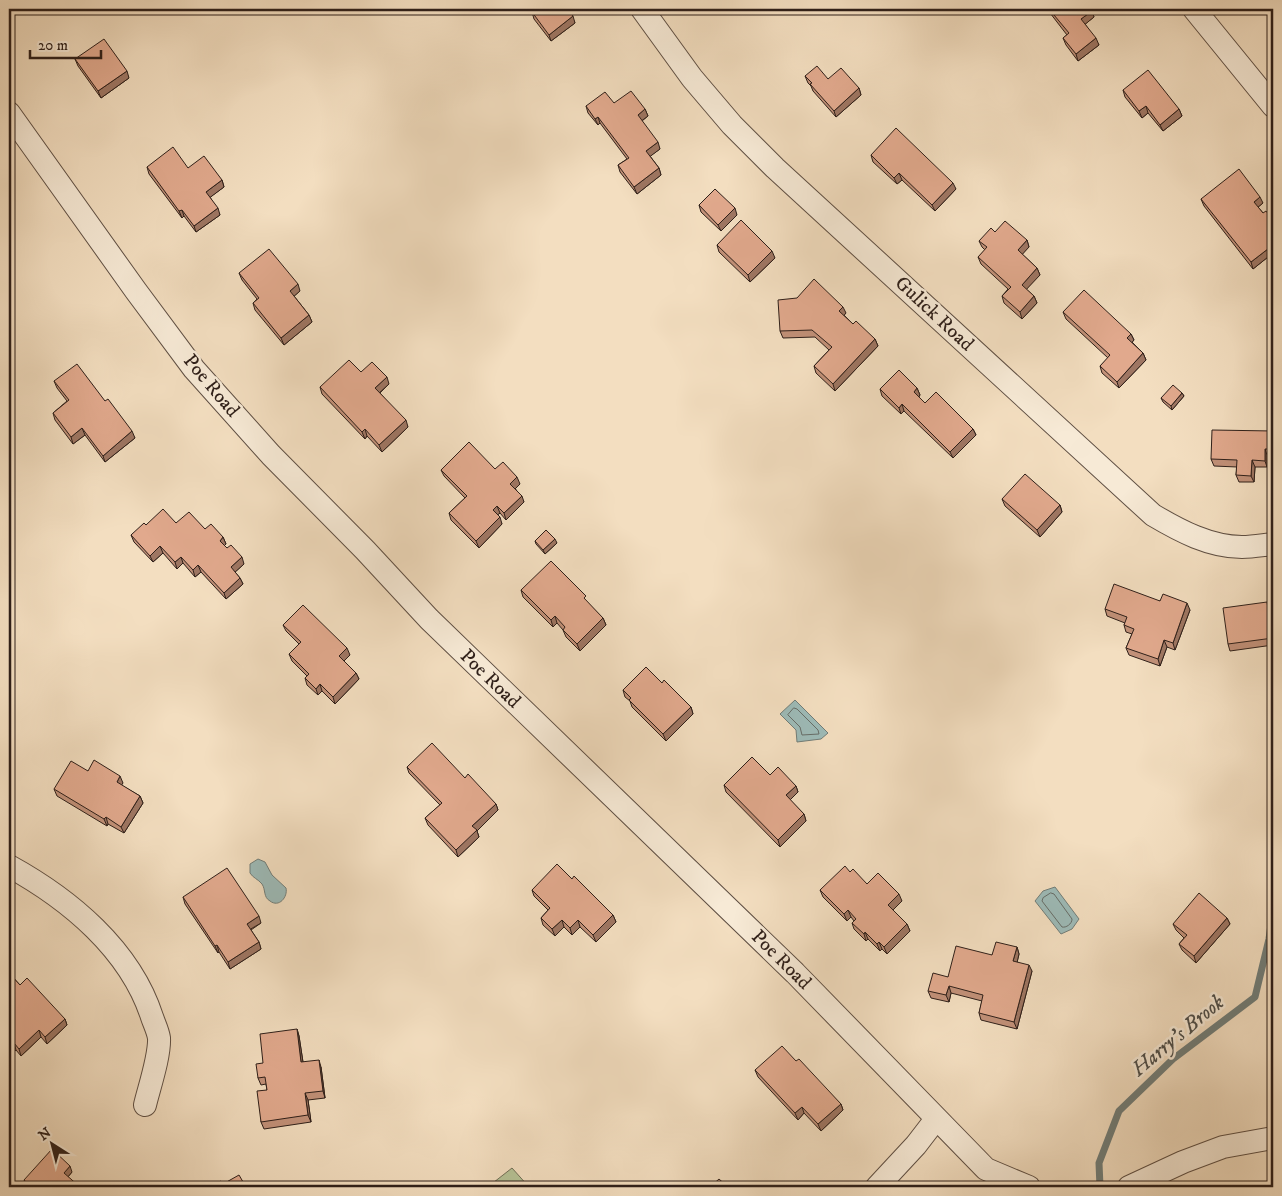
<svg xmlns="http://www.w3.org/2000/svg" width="1282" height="1196" viewBox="0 0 1282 1196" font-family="'IM FELL DW Pica',serif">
<rect width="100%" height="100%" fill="#f3dec0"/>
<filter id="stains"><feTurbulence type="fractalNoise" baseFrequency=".004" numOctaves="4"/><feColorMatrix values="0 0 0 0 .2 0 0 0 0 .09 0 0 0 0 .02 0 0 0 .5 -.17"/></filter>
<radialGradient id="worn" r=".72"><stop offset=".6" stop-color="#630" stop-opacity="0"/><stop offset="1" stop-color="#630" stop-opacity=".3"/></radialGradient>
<path fill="#b6c296" stroke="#727058" d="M512,1168l17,19h-39l-1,-1z"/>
<g fill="#9dbbb8" stroke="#717d78">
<path d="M795,700l33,33 -7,6 -24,3 -1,-12 -16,-16z"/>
<path d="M258,859l7,3 7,13 14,13c2,9 -7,20 -16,13 -7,-4 -4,-11 -8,-17 -4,-5 -9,-6 -12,-11v-9z"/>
<path d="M1055,887l24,32 -7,10 -11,5 -26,-33 8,-10z"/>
</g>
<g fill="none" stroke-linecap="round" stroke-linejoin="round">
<g stroke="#666d68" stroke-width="1">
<path d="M794,708l3,1 21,21 1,4 -17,1 -2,-8 -12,-12z"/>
<path d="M1051,893l3,1 18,25c0,5 -6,9 -10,8l-20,-26 1,-3z"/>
</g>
<path stroke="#717d78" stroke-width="7" d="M1100,1187l-1,-24 20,-52 54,-52 82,-62 14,-58 4,-29"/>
<g stroke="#5f4f43" stroke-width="24">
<g id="minor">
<path d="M642,9l50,69 40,47 43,43 378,347c27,16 57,32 89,32 11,0 21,-2 31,-3"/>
<path d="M1194,9l79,97"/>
<path d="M9,113l127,178 58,78 77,86 94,95 64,69 366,354 191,196 43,18"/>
<path d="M9,866c60,33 121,83 143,151 2,6 6,14 7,21 1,18 -10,50 -14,67"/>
<path d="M877,1187l39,-42 20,-26"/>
<path d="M1129,1187l54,-25 40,-15 50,-9"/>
</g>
</g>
<use href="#minor" stroke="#f7ead6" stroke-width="22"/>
</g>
<g fill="#c29179" stroke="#2e1f19">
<path d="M531,9h37l7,14 -24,18 -17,-22 -2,-7 1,-1z"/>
<path d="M1047,9h44l3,8 -9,7 14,21 -21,16 -12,-16 -3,-7 4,-3z"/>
<path d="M75,59l54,19 -28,20 -23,-32z"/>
<path d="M805,76l54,12 2,7 -25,22 -23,-26 -2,-5 -3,-3z"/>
<path d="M1123,90l56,19 3,7 -19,15 -15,-18 -6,5 -17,-21z"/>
<path d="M614,103l31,6 3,7 -6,5 18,28 -10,7 9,12 2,7 -24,19 -17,-22 -2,-7 9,-6 -27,-36 -2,2 -10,-12 -2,-7z"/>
<path d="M871,155l85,34 -21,22 -33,-31 -5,4 -24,-22z"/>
<path d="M147,167l41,1 34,12 2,7 -14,10 10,18 -24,17 -12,-16 -2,2 -33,-44z"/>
<path d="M1201,199l62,4 -5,4 5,6 10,7v33l-20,16 -49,-63z"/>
<path d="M699,205l38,10 -16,16 -20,-19z"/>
<path d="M995,232l32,8 2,7 -7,7 15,14 3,7 -14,14 8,7 3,7 -15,16 -18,-16 -2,-7 6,-7 -27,-25 -3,-7 7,-7 -3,-3 -3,-6z"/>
<path d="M717,245l58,13 -25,24 -31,-30z"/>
<path d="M239,273l61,18 -6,5 15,19 3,7 -28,23 -29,-35 -2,-7 4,-4 -15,-19z"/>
<path d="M1063,312l68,22 3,6 -2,2 11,11 3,7 -27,28 -17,-15 -2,-7 8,-8 -42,-39z"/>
<path d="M846,313l-2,2 9,9 22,15 3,7 -43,45 -19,-18 -2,-7 15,-16 -14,-13 -32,1 -3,-7z"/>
<path d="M361,372l28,12 -9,9 28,34 -26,25 -15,-16 -2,3 -43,-45 -2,-7z"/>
<path d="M54,381l51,20 30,37 -30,24 -20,-27 -12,9 -18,-24 -2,-7 14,-12 -10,-13z"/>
<path d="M917,388l3,7 -1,2 6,6 48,26 3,6 -23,23 -49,-47 -3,3 -19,-18 -2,-7z"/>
<path d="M1182,393l2,3 -12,14 -9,-8 -2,-4z"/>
<path d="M1273,431v25l-6,-1v12h-12l-1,15h-15l-3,-7 1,-8 -23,-1 -3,-7z"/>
<path d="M495,469l25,15 -5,4 9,14 -18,18 -6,-7 -3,2 5,9 -23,24 -28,-28 -2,-7 16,-15 -21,-22 -3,-6z"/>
<path d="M1002,499l58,6 2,7 -22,25 -35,-31z"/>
<path d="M176,523l29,6 18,8 3,7 -2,2 20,18 -9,8 5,6 3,6 -17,15 -25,-27 -6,5 -12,-14 -6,6 -14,-16 -10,9 -19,-20 -3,-7 15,-10z"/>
<path d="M535,541l22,2 -12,11 -9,-10z"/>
<path d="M521,590l67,13 15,15 3,7 -26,26 -14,-14 -3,-7 -6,-7 -4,4 -30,-30z"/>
<path d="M1160,601l30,9 -15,40 -8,-3 -7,19 -31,-11 -3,-7 6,-14 -6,-2 -2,-7 1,-2 -18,-7 -2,-7z"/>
<path d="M1267,602l2,6 4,-1v38l-43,6 -2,-7z"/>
<path d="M283,625l67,30 -6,6 12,12 3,6 -24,25 -13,-13 -4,4 -11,-10 -2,-7 2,-2 -15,-15 -3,-7 10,-10 -13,-13z"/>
<path d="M662,683l29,24 2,7 -27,27 -34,-34 -2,-6 -5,-4 -2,-7z"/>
<path d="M407,767l58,11 31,26 2,6 -21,21 2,6 -21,20 -30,-32 -3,-7 15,-13 -31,-32z"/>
<path d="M88,771l35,12 -2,2 19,11 3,7 -19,30 -16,-9 -1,2 -50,-30 -3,-7z"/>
<path d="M770,775l26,11 2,6 -8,8 14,14 2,7 -26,26 -54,-55 -2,-7z"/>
<path d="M850,872l17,12 35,17 -9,9 14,14 3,7 -23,23 -5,-5 -2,2 -12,-12 -2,2 -12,-12 -2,-6 2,-2 -3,-4 -4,4 -24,-24 -3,-7z"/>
<path d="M572,879l41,36 3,7 -20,20 -16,-15 -8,8 -8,-8 -9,9 -12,-11 -2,-7 7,-8 -14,-14 -2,-6z"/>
<path d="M183,897l78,26 -10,7 8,12 2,7 -31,20 -11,-17 -1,1 -33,-49z"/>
<path d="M1227,918l3,6 -34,39 -14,-13 -3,-6 5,-6 -8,-8 -3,-6z"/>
<path d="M1017,947l2,7 -2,8 15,9 -15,58 -36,-9 -2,-7 3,-12 -31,-8 -2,9 -18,-4 -3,-7 20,-14 44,-22z"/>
<path d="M9,973l11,12 45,34 2,6 -20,19 -6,-7 -20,19 -5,-6 -2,2 -5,-8z"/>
<path d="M297,1029l2,7 4,26 18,5 4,31 -17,2 3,22 -47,7 -3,-7 6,-32 -1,-6 -5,1 -3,-7 5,-15z"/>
<path d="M796,1061l45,43 2,6 -22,21 -17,-18 -6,7 -40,-43 -3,-7z"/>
<path d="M72,1172l-4,5 12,10h-53l-3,-7z"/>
</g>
<g fill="#9e7663" stroke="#2e1f19">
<path d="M1092,11l2,6 -11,9 -2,-7z"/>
<path d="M573,16l2,7 -24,18 -2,-6z"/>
<path d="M1096,38l3,7 -21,16 -2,-7z"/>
<path d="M127,71l2,7 -28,20 -3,-7z"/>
<path d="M859,88l2,7 -25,22 -2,-6z"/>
<path d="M1146,106l2,7 -6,5 -3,-7z"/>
<path d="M645,109l3,7 -8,6 -2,-7z"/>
<path d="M1179,109l3,7 -19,15 -3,-6z"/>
<path d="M598,117l2,6 -2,2 -3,-6z"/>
<path d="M658,142l2,7 -12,9 -2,-7z"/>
<path d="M659,168l2,7 -24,19 -3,-7z"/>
<path d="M899,173l3,7 -5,4 -3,-6z"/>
<path d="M222,180l2,7 -16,12 -2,-7z"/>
<path d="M953,183l3,6 -21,22 -3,-6z"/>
<path d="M1260,197l3,6 -6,5 -3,-6z"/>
<path d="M218,208l2,7 -24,17 -2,-6z"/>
<path d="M735,208l2,7 -16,16 -3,-6z"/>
<path d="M182,210l2,6 -2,2 -3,-7z"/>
<path d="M1027,240l2,7 -9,10 -2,-7z"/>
<path d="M1273,245v8l-20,16 -2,-7z"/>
<path d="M772,251l3,7 -25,24 -2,-7z"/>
<path d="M1037,268l3,7 -16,17 -2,-7z"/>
<path d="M298,284l2,7 -8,7 -2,-7z"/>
<path d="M1034,296l3,7 -15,16 -2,-7z"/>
<path d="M843,307l3,6 -4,5 -3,-7z"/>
<path d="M309,315l3,7 -28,23 -3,-7z"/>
<path d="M1131,334l3,6 -4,5 -3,-7z"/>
<path d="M875,339l3,7 -43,45 -2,-7z"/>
<path d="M1143,353l3,7 -27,28 -2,-6z"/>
<path d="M387,377l2,7 -11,10 -3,-6z"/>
<path d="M917,388l3,7 -4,4 -2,-7z"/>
<path d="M1182,393l2,3 -12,14 -1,-4z"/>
<path d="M902,404l2,7 -3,3 -2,-6z"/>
<path d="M406,420l2,7 -26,25 -3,-7z"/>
<path d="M82,428l3,7 -12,9 -2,-7z"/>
<path d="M365,429l2,7 -2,3 -3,-7z"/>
<path d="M973,429l3,6 -23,23 -3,-6z"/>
<path d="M132,431l3,7 -30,24 -2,-6z"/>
<path d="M1265,449l2,6v12l-2,-6z"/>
<path d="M1252,460l3,7 -1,15 -3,-6z"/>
<path d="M517,477l3,7 -7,7 -3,-7z"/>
<path d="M522,496l2,6 -18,18 -2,-7z"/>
<path d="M1060,505l2,7 -22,25 -3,-7z"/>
<path d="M497,506l3,7 -5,4 -2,-7z"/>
<path d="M500,517l2,7 -23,24 -3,-7z"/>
<path d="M223,537l3,7 -4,4 -2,-7z"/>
<path d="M555,539l2,4 -12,11 -2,-4z"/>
<path d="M160,546l3,7 -10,9 -3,-6z"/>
<path d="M181,557l2,6 -6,6 -2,-7z"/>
<path d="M242,557l2,7 -11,10 -2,-7z"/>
<path d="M198,565l3,7 -6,5 -2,-7z"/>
<path d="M240,578l3,6 -17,15 -2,-6z"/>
<path d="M1187,603l3,7 -15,40 -2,-7z"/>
<path d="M555,616l2,7 -4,4 -2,-7z"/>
<path d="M603,618l3,7 -26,26 -3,-7z"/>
<path d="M1164,640l3,7 -7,19 -2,-7z"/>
<path d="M347,648l3,7 -8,8 -3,-7z"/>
<path d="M356,673l3,6 -24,25 -2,-7z"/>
<path d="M320,684l2,7 -4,4 -2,-6z"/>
<path d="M691,707l2,7 -27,27 -3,-7z"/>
<path d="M120,776l3,7 -4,6 -2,-7z"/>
<path d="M796,786l2,6 -10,10 -2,-7z"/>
<path d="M140,796l3,7 -19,30 -3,-6z"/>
<path d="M496,804l2,6 -21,21 2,6 -21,20 -2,-7 16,-24z"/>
<path d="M804,814l2,7 -26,26 -2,-7z"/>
<path d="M106,817l2,7 -1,2 -3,-7z"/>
<path d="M899,894l3,7 -11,11 -3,-7z"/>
<path d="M848,910l3,7 -4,4 -3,-7z"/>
<path d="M613,915l3,7 -20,20 -3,-7z"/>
<path d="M259,916l2,7 -12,7 -2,-6z"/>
<path d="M1227,918l3,6 -34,39 -2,-7z"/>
<path d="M562,920l2,7 -9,9 -3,-7z"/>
<path d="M578,920l2,7 -8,8 -2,-7z"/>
<path d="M907,924l3,7 -23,23 -3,-7z"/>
<path d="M865,932l3,7 -2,2 -2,-7z"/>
<path d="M259,942l2,7 -31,20 -2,-7z"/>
<path d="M879,942l3,7 -2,2 -3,-7z"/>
<path d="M217,945l2,7 -1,1 -3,-7z"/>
<path d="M1017,947l2,7 -3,13 -3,-6z"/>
<path d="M1029,965l3,6 -15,58 -3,-7z"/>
<path d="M949,986l2,7 -2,9 -3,-7z"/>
<path d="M65,1019l2,6 -20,19 -2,-7z"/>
<path d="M297,1029l2,7 5,33 -3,-7z"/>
<path d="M39,1030l2,7 -20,19 -2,-7z"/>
<path d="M14,1043l2,7 -2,2 -2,-7z"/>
<path d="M319,1060l2,7 4,31 -2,-7z"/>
<path d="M305,1093l3,7 3,22 -3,-7z"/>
<path d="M841,1104l2,6 -22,21 -3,-7z"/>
<path d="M802,1107l2,6 -6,7 -3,-7z"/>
<path d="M70,1166l2,6 -6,7 -2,-6z"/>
</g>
<g fill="#e1a98d" stroke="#2e1f19">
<path d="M534,9h34l5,7 -24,19 -17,-23 3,-2z"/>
<path d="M1049,9h42l1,2 -11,8 15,19 -20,16 -13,-16 6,-5z"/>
<path d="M104,39l23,32 -29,20 -23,-32z"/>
<path d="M817,66l11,13 13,-11 18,20 -25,23 -24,-27 2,-1 -7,-7z"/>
<path d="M1148,70l31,39 -19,16 -14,-19 -7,5 -16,-21z"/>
<path d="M631,91l14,18 -7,6 20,27 -12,9 13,17 -25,19 -16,-22 11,-7 -31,-41 -3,2 -9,-13 19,-14 9,11z"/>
<path d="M896,128l57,55 -21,22 -33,-32 -5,5 -23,-23z"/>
<path d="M173,147l15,21 16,-12 18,24 -16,12 12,16 -24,18 -12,-16 -3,1 -32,-44z"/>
<path d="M1239,169l21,28 -6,5 9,11 3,-2 7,9v25l-22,17 -50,-63z"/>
<path d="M715,189l20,19 -17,17 -19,-20z"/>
<path d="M741,220l31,31 -24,24 -31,-30z"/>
<path d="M1005,221l22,19 -9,10 19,18 -15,17 12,11 -14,16 -18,-16 9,-9 -33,-30 9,-10 -8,-6 12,-13 4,4z"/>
<path d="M269,249l29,35 -8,7 19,24 -28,23 -28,-35 6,-5 -20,-25z"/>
<path d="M814,279l29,28 -4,4 14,13 3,-3 19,18 -42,45 -19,-18 18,-19 -20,-17 -32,1 -2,-31 19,-2z"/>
<path d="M1084,290l47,44 -4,4 16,15 -26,29 -17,-16 10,-11 -47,-43z"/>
<path d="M349,360l12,12 11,-10 15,15 -12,11 31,32 -27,25 -14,-16 -3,3 -42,-45z"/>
<path d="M77,364l28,37 3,-2 24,32 -29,25 -21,-28 -11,9 -18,-24 16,-13 -15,-19z"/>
<path d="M899,370l18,18 -3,4 11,11 11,-11 37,37 -23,23 -48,-48 -3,4 -19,-19z"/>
<path d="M1173,385l9,8 -11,13 -10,-8z"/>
<path d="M1212,430l61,1v18h-8v12l-13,-1 -1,16 -15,-1 1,-15 -26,-1z"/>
<path d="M469,442l26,27 8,-7 14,15 -7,7 12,12 -18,17 -7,-7 -4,4 7,7 -24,24 -27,-28 18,-17 -26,-26z"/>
<path d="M1025,474l35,31 -23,25 -35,-31z"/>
<path d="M163,509l13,14 13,-11 16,17 6,-5 12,13 -3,4 7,7 4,-3 11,12 -11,10 9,11 -16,15 -26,-28 -5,5 -12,-13 -6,5 -15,-16 -10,10 -19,-21 13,-12 2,2z"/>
<path d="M546,530l9,9 -12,11 -8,-9z"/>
<path d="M551,561l35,35 -2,2 19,20 -26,26 -14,-14 2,-3 -10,-11 -4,4 -30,-30z"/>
<path d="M1114,584l46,17 3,-7 24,9 -14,40 -9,-3 -6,19 -32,-11 8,-19 -10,-4 3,-8 -22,-8z"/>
<path d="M1267,602l1,6 5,-1v31l-45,6 -5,-36z"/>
<path d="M303,605l44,43 -8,8 17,17 -23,24 -13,-13 -4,5 -11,-11 4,-4 -20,-20 12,-12 -18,-17z"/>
<path d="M646,667l16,16 2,-3 27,27 -28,27 -34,-34 2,-2 -8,-8z"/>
<path d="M432,743l33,35 3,-4 28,30 -24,22 5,4 -21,20 -31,-32 17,-15 -35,-36z"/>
<path d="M752,757l18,18 8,-8 18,19 -10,9 18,19 -26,26 -54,-55z"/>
<path d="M94,760l26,16 -3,6 23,14 -19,31 -15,-10 -2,2 -50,-30 17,-28 17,10z"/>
<path d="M557,864l15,15 2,-3 39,39 -20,20 -15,-15 -8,8 -8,-8 -10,9 -11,-11 9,-10 -18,-18z"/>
<path d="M845,866l5,6 3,-3 14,15 11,-11 21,21 -11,11 19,19 -23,23 -5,-5 -2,2 -12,-12 -1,2 -12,-11 4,-4 -8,-9 -4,4 -24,-24z"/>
<path d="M227,868l32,48 -12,8 12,18 -31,20 -11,-17 -2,1 -32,-49z"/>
<path d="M1199,893l28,25 -33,38 -15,-12 8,-9 -14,-11z"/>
<path d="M996,942l21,5 -4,14 16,4 -15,57 -35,-9 4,-18 -34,-9 -3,9 -18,-4 5,-18 15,4 8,-31 36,9z"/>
<path d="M9,973l11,12 7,-7 38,41 -20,18 -6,-7 -20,19 -5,-6 -2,2 -3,-4z"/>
<path d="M297,1029l4,33 18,-2 4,31 -18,2 3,22 -47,7 -4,-31 10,-1 -2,-13 -7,1 -2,-14 7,-1 -3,-29z"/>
<path d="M782,1046l14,15 3,-2 42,45 -23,20 -16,-17 -7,6 -40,-43z"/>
<path d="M52,1149l18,17 -6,7 16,14h-48l-8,-7z"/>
<path d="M239,1175l7,12h-37l12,-6 2,3z"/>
<path d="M719,1179l9,8h-18z"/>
</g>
<g text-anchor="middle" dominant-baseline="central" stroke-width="5" stroke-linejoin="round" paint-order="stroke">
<g font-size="20" fill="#2e1f19" stroke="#f7ead6">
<text transform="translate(934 314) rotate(43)">Gulick Road</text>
<text transform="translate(211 386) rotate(50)">Poe Road</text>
<text transform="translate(490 679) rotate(44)">Poe Road</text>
<text transform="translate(781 960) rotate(45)">Poe Road</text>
</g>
<g font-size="21" font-style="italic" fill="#4f4e49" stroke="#f7ead6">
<text transform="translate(1178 1036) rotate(-40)">Harry's Brook</text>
</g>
</g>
<rect width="1282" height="1196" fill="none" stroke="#f3dec0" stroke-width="30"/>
<rect x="10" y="10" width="1262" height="1176" fill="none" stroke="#2e1f19" stroke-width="2.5"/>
<rect x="15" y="15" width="1252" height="1166" fill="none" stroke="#2e1f19"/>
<g transform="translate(52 1144) rotate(324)" stroke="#f7ead6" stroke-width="4" paint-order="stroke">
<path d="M0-4L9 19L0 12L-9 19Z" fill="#2e1f19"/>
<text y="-8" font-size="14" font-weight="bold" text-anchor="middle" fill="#2e1f19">N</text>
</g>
<path d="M30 50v8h71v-8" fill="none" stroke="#2e1f19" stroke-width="2.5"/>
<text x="38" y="50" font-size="15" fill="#2e1f19" stroke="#f7ead6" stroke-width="4" paint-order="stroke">20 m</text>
<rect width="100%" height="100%" filter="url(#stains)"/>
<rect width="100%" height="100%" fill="url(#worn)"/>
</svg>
